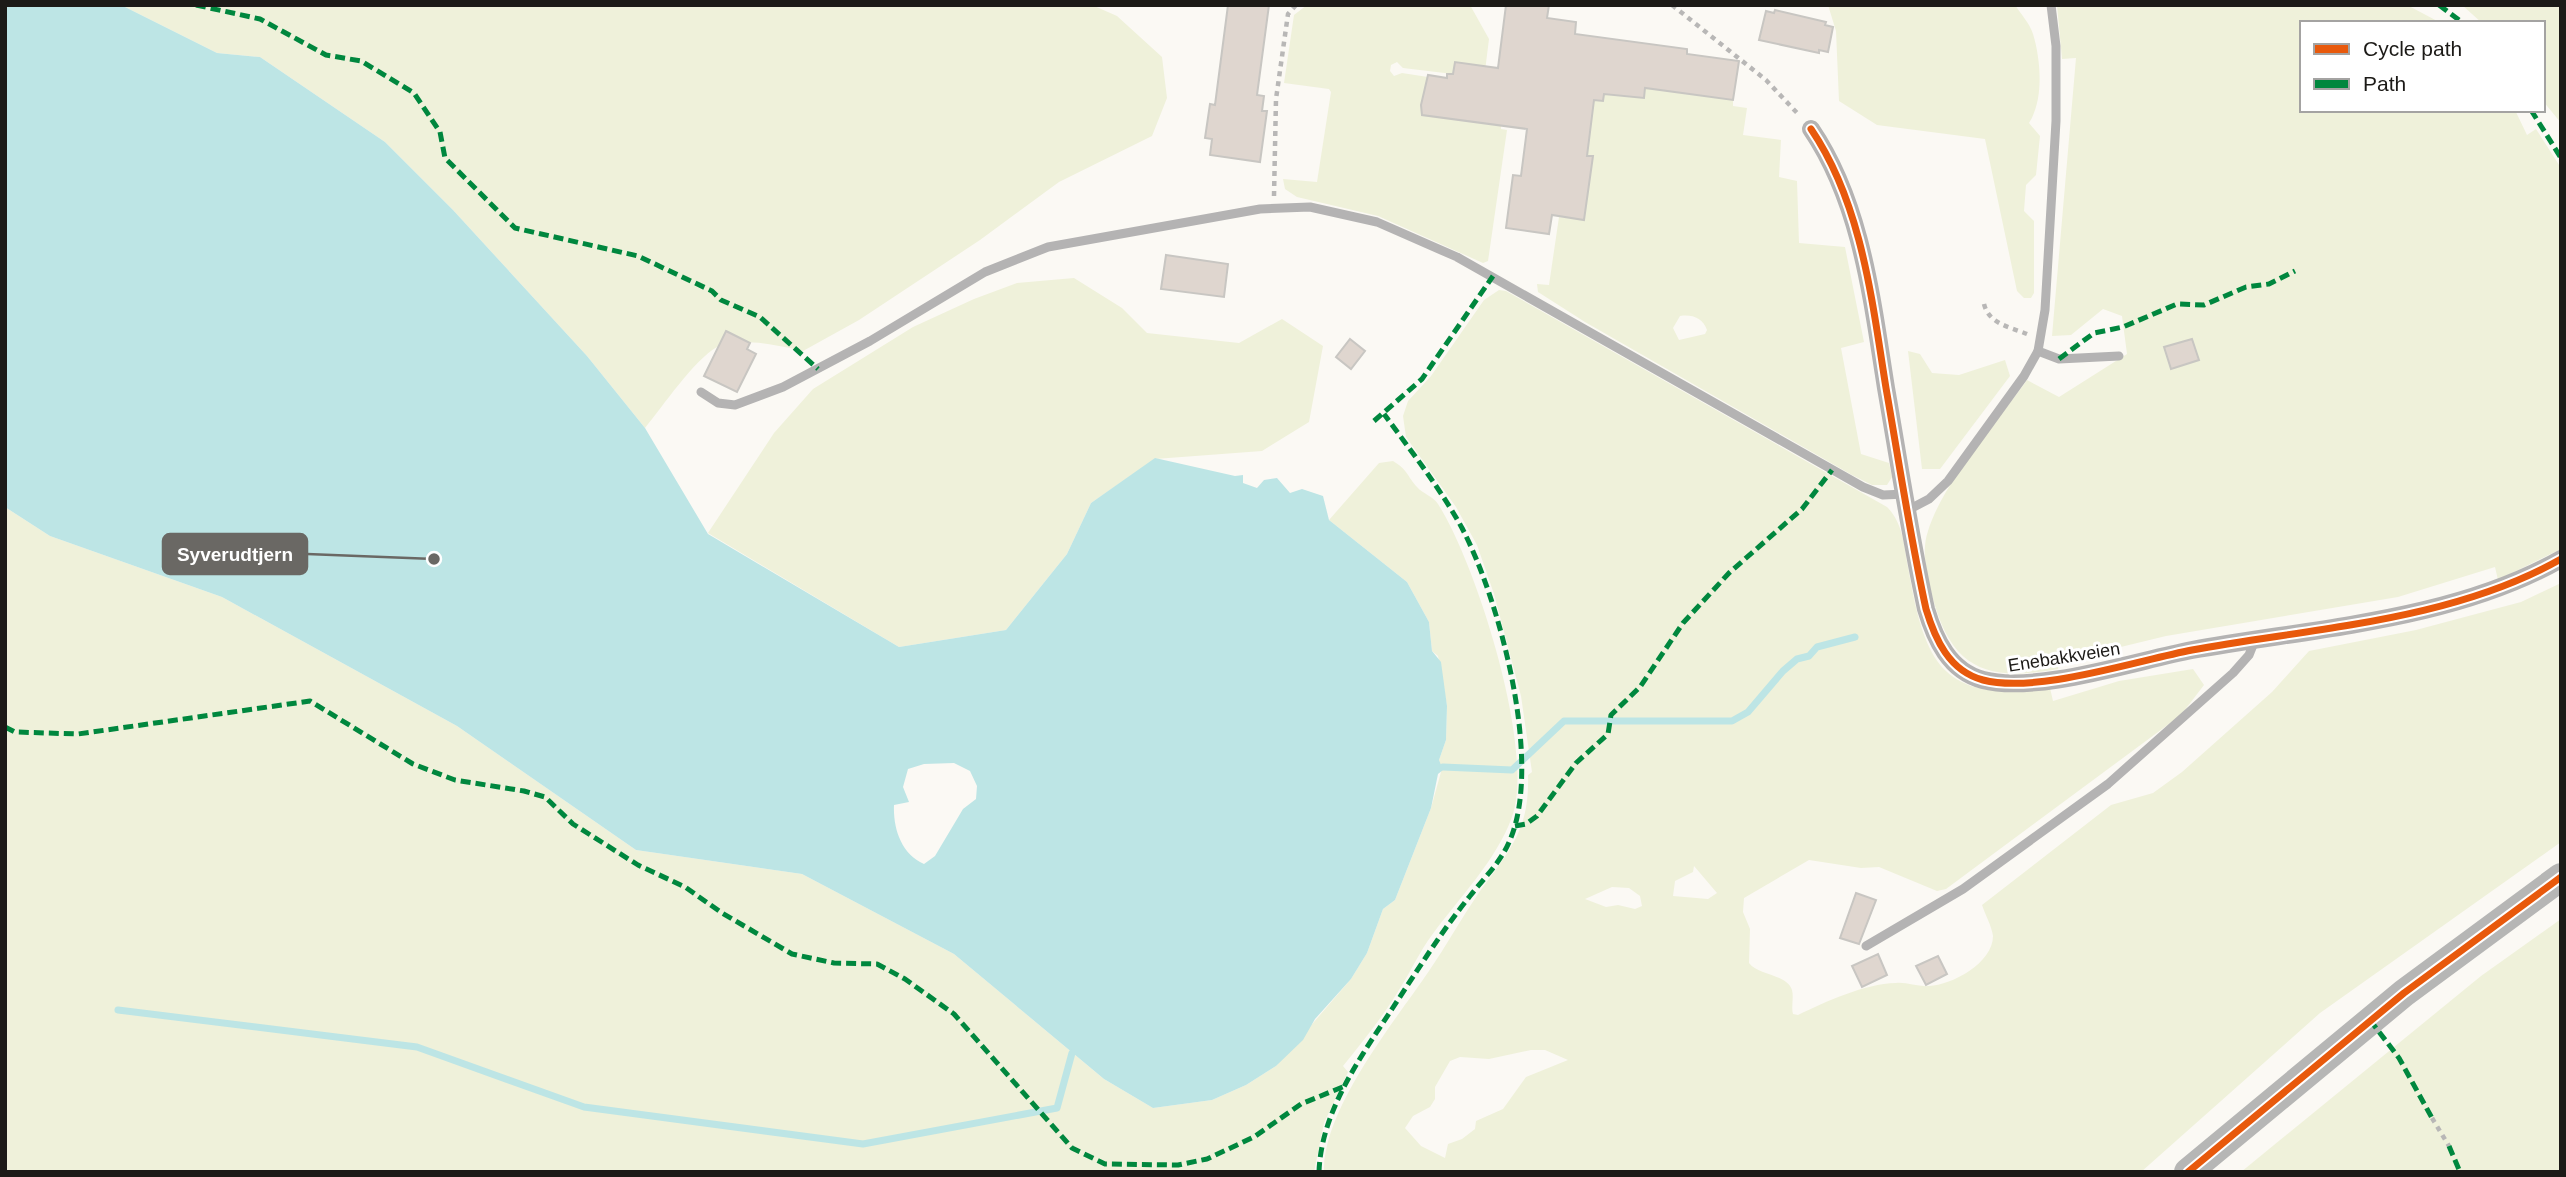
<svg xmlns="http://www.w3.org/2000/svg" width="2566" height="1177" viewBox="0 0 2566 1177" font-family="Arial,sans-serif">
<rect width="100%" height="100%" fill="#fbf9f4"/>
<g fill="#eff1da" fill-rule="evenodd">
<path d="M121,5h971l25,11 45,41 5,41 -15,38 -93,46 -79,58 -121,80 -56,31c-21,-5 -66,-15 -86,-4 -23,13 -54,59 -72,81l-58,-72 -134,-146 -68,-68 -125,-85 -43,-4z"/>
<path d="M1307,5h163l19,34 -4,32 -30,-9 -2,12 -50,-6 -6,-6 -6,3 -1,6 4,5 8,-3 26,4 -7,28 2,10 78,11v3l6,1 -19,131 -5,2 -105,-47 -81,-19 -12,-8 -2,-10 34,3 14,-90 -2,-3 -45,-6 10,-68z"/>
<path d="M1828,5h187c6,9 15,19 18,29 8,26 11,66 -4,89l11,13 -4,39 -10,10 -2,26 10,10v72l-3,5h-7l-7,-7 -32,-152 -108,-14 -38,-24 -3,-70z"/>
<path d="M2057,5h350l34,18h-139v87h213l12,25 9,-6 25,39v381l-63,31 -3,-13 -97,30 -232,39 -107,26 -1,7c-72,13 -107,0 -126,-74 -5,-20 -11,-44 -4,-64 15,-49 69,-109 99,-151l32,17 68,-43 -5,-38 -19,-7 -32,26 -19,1 24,-278 -14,1z"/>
<path d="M2462,5h99v118l-18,-22v-78h-61z"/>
<path d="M1606,82l28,15 10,1 1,-10 88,12v6l14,2 -4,27 38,5 -2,37 18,4 2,62 46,4 19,95 -23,6 20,106 28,9 3,14 -5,8h-15l-20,-10 -267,-153 -47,-30 -1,-8 12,1 10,-68 25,3 8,-64h-5l7,-56 9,1zM1680,316c12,-2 23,2 27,14l-2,4 -26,6 -6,-12z"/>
<path d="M1074,278l48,30 25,25 92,10 43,-24 41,27 -14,76 -47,29 -107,8 -64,44 -24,51 -61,76 -107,17 -191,-114 66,-100 39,-44 100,-62 61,-28 43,-16z"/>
<path d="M1499,290l7,1 381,216c16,16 17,38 21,60 17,98 34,136 142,121l3,13 66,-20 74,-12 11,16 -23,30 -235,174 -9,2 -58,-24 -18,1 -52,-8 -65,38 -1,14 7,17 -1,34c10,13 38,11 43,27 2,8 -1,17 1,24l5,1c29,-14 66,-31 98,-32 11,-1 22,4 33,3 23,-1 64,-23 64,-50 -1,-9 -8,-22 -11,-31l129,-100 42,-12 29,-21 90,-80 37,-41 107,-21 105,-28 40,-19v259l-241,171 -179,159h-817c-2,-62 71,-151 105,-201 17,-25 32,-52 49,-77 30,-42 52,-63 50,-119l4,-3 -11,-76 -27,-102 -17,-49 -21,-38 -50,-70 -3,-21 5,-15 23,-25 53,-76zM1694,866l23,27 -9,6 -35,-3 2,-15 18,-9zM1612,887l17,1 11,8 2,10 -7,3 -17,-4 -12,2 -21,-8zM1531,1050h14l23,10 -42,17 -23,32 -27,12 -1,8 -13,10 -14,5 -3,14 -24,-12 -16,-18 8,-12 17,-9 5,-8v-12l15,-26 10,-4 29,2z"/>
<path d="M1908,351l12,3 12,19 27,2 46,-15 5,16 -70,93h-18z"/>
<path d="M1393,461c15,9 14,15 24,26 6,7 16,9 21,17 38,59 98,247 74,313 -16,44 -53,81 -80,118 -12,16 -20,34 -30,50 -17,29 -38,55 -59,81l5,6 -24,51 -10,49h-1309v-665l45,29 172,61 235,129 179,124 166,24 152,80 150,125 49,29 59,-8 34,-15 30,-19 75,-87 16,-26 16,-44 12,-9 36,-92 10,-36 -2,-12 7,-20 1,-34 -9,-50 -6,-5 -3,-29 -22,-40 -78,-62 50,-57z"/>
<path d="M2561,919v253h-320l240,-196z"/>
</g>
<path fill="#bde5e5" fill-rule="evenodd" d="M5,5h116l96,48 43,4 125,85 68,68 134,146 58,72 63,106 191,113 107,-17 61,-76 24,-51 64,-45 80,18 8,-1v8l14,5 7,-8 13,-2 13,15 12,-4 21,7 6,24 78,62 22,40 3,29 9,11 6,44 -1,34 -7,20 4,10 -5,4 -7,34 -36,92 -12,9 -16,44 -16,26 -36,40 -12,21 -27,26 -30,19 -34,15 -59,8 -49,-29 -150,-125 -152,-80 -166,-24 -179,-124 -235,-129 -172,-61 -45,-29zM954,763l16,8 7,15 -1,13 -13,10 -28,47 -11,8c-23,-10 -31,-36 -30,-59l15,-3 -6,-15 5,-18 16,-5z"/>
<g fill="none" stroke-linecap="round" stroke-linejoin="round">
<g stroke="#bde5e5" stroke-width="7">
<path d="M1443,767l69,3 52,-49h168l16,-9 35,-41 14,-12 12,-3 8,-9 38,-10"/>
<path d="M118,1010l299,37 167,60 279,37 194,-36 15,-55"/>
</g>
</g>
<g fill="#dfd6cf" stroke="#c8c6c2" stroke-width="2">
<path d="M1228,5h41l-12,90 7,1 -2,15h5l-7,51 -50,-7 2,-16 -7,-1 5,-34 5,1z"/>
<path d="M1506,5h43l-2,13 29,4 -1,12 112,15v5l52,7 -6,39 -88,-12 -1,10 -40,-4 -1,7 -9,-1 -7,56h6l-9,64 -32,-5 -3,19 -43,-6 7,-53 8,1 6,-47 -105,-14 -1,-10 7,-30 19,3v-4h6l2,-12 43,6z"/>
<path d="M1775,10l51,12 -1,3 8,2 -5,25 -9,-2v3l-60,-13 7,-29 8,2z"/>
<path d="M1166,255l62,9 -4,33 -63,-8z"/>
<path d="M726,331l24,12 -3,6 9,5 -19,38 -33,-16z"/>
<path d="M1350,339l15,12 -14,18 -15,-12z"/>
<path d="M2192,339l7,21 -28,9 -7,-22z"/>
<path d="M1856,893l20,7 -17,44 -19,-6z"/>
<path d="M1878,954l9,21 -25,12 -10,-21z"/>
<path d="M1938,956l9,18 -21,11 -10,-19z"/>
</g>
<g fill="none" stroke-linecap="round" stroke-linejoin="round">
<g stroke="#b8b7b6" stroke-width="4.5" stroke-dasharray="5 5" stroke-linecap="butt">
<path d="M1672,5l94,75 33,35"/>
<path d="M1274,196l2,-97 12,-85 8,-9"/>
<path d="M1984,304c5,20 26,23 43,30"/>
<path d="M2432,1118l17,28"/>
</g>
<g stroke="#b4b3b3" stroke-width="9">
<path d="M2038,351l21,8 60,-3"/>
<path d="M701,392l17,11 17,2 48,-18 87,-46 115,-69 63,-25 212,-38 50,-2 67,15 80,35 406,230 20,8 22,-1"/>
<path d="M1908,510l21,-11 19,-18 76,-105 14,-25 7,-41 11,-189v-75l-5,-41"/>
<path d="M1866,946l97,-57 145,-105 125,-111 16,-18 6,-15"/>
</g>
<path stroke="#b4b3b3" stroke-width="18" d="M1811,129c51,75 61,172 75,259 13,74 24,148 40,221 9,30 23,62 57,71 53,14 152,-19 209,-30 120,-22 260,-29 369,-91"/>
<path stroke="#b6b6b5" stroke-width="28" d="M2188,1172l216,-179 157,-116"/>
<g stroke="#00873e" stroke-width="5" stroke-dasharray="10 5" stroke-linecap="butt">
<path d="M196,5l64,14 66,36 35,6 53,32 26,39 5,26 70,70 123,28 74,35 9,9 39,17 58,52"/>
<path d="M2439,5l24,18"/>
<path d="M2531,110l30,48"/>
<path d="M2059,359l35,-26 29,-6 54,-23 27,1 42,-18 23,-3 26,-13"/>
<path d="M1374,421l48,-42 71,-103"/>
<path d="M5,727l10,5 63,2 232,-33 103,63 42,16 69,11 21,6 28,27 65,41 47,22 37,26 70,41 42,9 43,1 28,15 49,35 118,134 33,16 73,1 29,-6 47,-22 47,-33 44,-18"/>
<path d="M1515,826l11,-2 11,-8 39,-53 32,-29 3,-19 29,-28 43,-64 46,-50 73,-64 30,-39"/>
<path d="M2370,1020l29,38 33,60"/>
<path d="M2449,1146l11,26"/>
<path d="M1319,1172c2,-60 41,-114 73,-163 25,-38 49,-77 78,-113 14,-18 31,-34 40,-56 33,-78 -10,-239 -48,-312 -22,-40 -51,-77 -78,-114"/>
</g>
<g stroke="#fff" stroke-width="11">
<g id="cycleway">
<path d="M1811,129c51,75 61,172 75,259 13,74 24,148 40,221 9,30 23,62 57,71 53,14 152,-19 209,-30 120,-22 260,-29 369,-91"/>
<path d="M2188,1172l216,-179 157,-116"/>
</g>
</g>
<use href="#cycleway" stroke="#e8590c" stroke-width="7"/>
</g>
<g text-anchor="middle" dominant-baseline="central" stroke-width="6" stroke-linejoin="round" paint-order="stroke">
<g font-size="18" fill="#1c1a17" stroke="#fff">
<text transform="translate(2064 657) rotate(-9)">Enebakkveien</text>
</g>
</g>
<path fill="none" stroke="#6a6864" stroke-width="2.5" d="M434 559L307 554"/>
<circle fill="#6a6864" stroke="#fff" stroke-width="2.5" cx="434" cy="559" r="7"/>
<rect fill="#6a6864" stroke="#6a6864" stroke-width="2.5" x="163" y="534" width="144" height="40" rx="7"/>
<g font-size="19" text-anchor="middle" font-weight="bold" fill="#fff">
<text x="235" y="561">Syverudtjern</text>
</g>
<rect width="2566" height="1177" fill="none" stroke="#1c1a17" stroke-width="14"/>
<rect x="2300" y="21" width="245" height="91" fill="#ffffff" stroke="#a4a3a2" stroke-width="2"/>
<rect x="2314" y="44" width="35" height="10" fill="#e8590c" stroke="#a4a3a2" stroke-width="2"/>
<text x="2363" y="56" font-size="21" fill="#1c1a17">Cycle path</text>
<rect x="2314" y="79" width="35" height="10" fill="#00873e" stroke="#a4a3a2" stroke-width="2"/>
<text x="2363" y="91" font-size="21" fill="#1c1a17">Path</text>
</svg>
